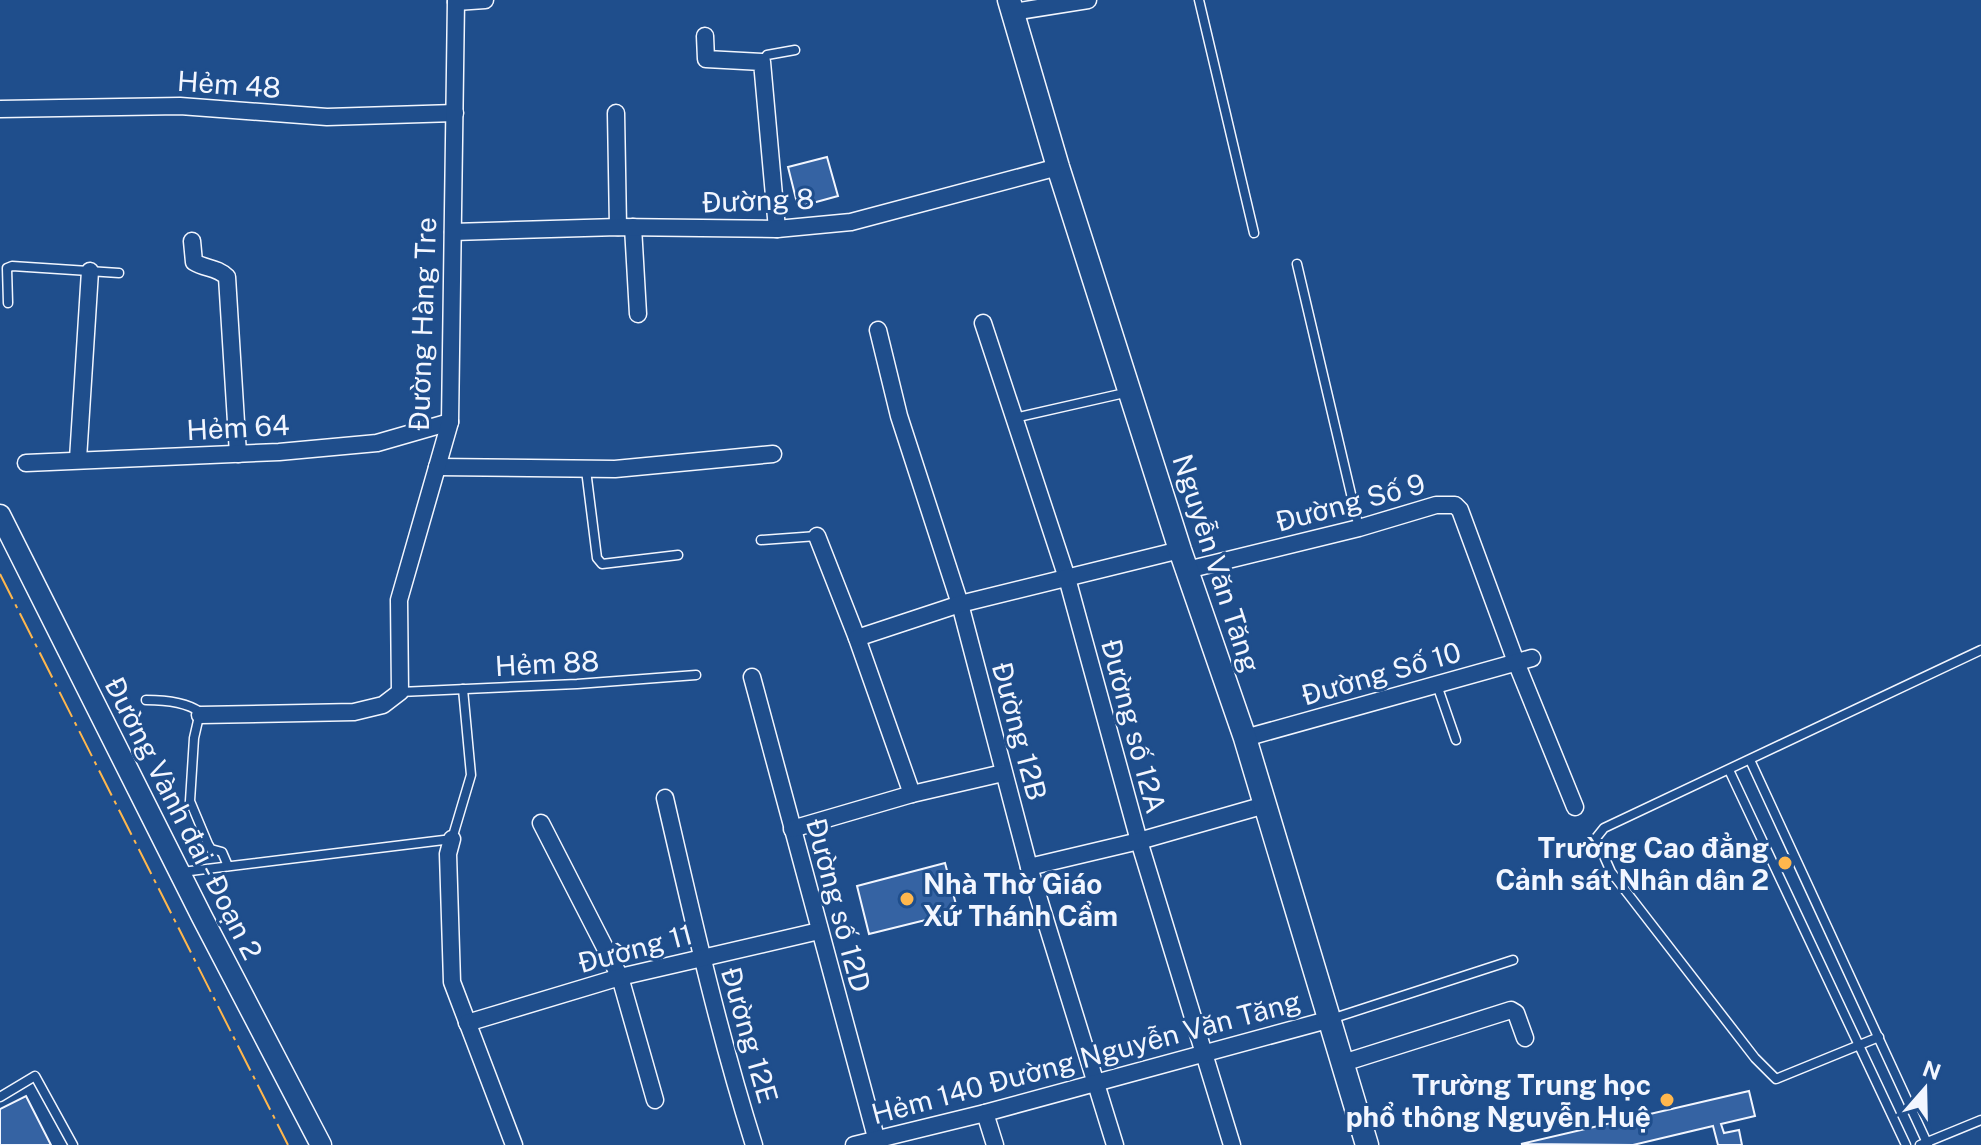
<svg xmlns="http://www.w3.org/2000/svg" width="1981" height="1145" viewBox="0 0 1981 1145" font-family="'Public Sans',sans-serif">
<rect width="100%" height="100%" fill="#1f4e8c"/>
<g fill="#3563a3" stroke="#f2f6ff" stroke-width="2">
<path d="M827,157l11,39 -40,11 -10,-40z"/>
<path d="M945,863l13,49 -89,22 -12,-48z"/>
<path d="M1749,1091l6,25 -34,8 3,9 15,-3 3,15h-24l-5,-19 -80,19 -112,-1z"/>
<path d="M26,1096l25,49h-51v-36z"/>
</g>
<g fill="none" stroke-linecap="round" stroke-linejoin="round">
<g stroke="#f2f6ff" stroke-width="11">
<g id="service">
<path d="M1199,0l55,233"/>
<path d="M762,62l5,-7 28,-5"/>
<path d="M1297,264l62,264"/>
<path d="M8,303l-1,-35 5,-2 107,7"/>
<path d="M1014,418l115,-26"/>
<path d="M586,470l11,88 5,6 76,-9"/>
<path d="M761,540l56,-4"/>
<path d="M1437,685l19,55"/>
<path d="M400,692l177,-8 119,-9"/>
<path d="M146,700c17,0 40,2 54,12l-6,26 -4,63 18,43 3,5 11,3 6,14"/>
<path d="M1750,760l178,385"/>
<path d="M1729,770l177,375"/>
<path d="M182,872l270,-33 19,-64 -8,-86"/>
<path d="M1331,1019l182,-59"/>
<path d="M1879,1037l-103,42 -21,-21 -144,-186 -15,-34 8,-10 377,-178"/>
<path d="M0,1097l35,-21 38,69"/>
<path d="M1920,1145l61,-25"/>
</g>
</g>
<g stroke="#f2f6ff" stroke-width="19">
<g id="minor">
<path d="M456,2l29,-2"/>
<path d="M1013,12l75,-12"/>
<path d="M705,36l1,23 56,3 15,167"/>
<path d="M0,109l180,-3 147,11 128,-4"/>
<path d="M616,113l2,114"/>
<path d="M633,227l5,87"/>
<path d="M453,232l165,-5 159,2 74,-7 207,-55"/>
<path d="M192,241l2,21c11,7 23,5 33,15l11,177"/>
<path d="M983,323l84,255 72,263 93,304"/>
<path d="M878,330l21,86 61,188 69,263 86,278"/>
<path d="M78,459l12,-188"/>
<path d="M26,463l253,-11 98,-9 73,-21"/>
<path d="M437,467l178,2 158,-15"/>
<path d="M817,536l40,102 55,156"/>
<path d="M1187,570l172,-42 77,-23h19l5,5 56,152 59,145"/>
<path d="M857,638l103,-34 220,-54"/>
<path d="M752,677l126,468"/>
<path d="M200,715l154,-3 29,-7 17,-13 -1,-92 51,-178 6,-422"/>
<path d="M1245,738l287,-80"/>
<path d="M665,798c27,117 53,233 89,347"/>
<path d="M541,823l79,154 35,123"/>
<path d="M792,829l120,-35 91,-21"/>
<path d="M452,839l-4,15 4,128 62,163"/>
<path d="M1029,867l110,-26 126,-36"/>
<path d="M467,1023l153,-46 199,-46"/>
<path d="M1343,1063l168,-53 5,3 9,25"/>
<path d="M985,1113l10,32"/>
<path d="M854,1145l131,-32 346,-94"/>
</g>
</g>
<g stroke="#f2f6ff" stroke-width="23">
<path id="tertiary" d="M0,515l202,402 119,228"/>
</g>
<g stroke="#f2f6ff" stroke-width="25">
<path id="secondary" d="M1009,0l49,167 122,383 65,188 122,407"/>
</g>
<use href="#service" stroke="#1f4e8c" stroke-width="8"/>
<use href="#minor" stroke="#1f4e8c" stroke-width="16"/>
<use href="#tertiary" stroke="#1f4e8c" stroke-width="20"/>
<use href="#secondary" stroke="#1f4e8c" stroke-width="22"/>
<path stroke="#ffb74d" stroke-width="2" stroke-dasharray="28 6 4 6" stroke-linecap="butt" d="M0,574l288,571"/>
</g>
<g fill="#ffb74d" stroke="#1f4e8c" stroke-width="3">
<circle cx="1785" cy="863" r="8"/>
<circle cx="907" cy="899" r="8"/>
<circle cx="1667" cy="1100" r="8"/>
</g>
<g text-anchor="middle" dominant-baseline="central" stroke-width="6" stroke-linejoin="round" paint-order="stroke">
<g font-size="28" fill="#f2f6ff" stroke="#1f4e8c">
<text transform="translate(229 84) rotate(4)">Hẻm 48</text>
<text transform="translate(758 200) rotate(-2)">Đường 8</text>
<text transform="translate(422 324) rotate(-88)">Đường Hàng Tre</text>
<text transform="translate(238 427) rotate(-3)">Hẻm 64</text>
<text transform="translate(1350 502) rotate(-15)">Đường Số 9</text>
<text transform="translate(1217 563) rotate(72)">Nguyễn Văn Tăng</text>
<text transform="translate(547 663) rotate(-3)">Hẻm 88</text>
<text transform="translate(1381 673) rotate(-16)">Đường Số 10</text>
<text transform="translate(1134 726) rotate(75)">Đường số 12A</text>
<text transform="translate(1020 731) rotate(75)">Đường 12B</text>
<text transform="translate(184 818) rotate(63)">Đường Vành đai - Đoạn 2</text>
<text transform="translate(839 905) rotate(75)">Đường số 12D</text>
<text transform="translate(635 948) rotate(-15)">Đường 11</text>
<text transform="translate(750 1035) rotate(74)">Đường 12E</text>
<text transform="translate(1086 1057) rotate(-15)">Hẻm 140 Đường Nguyễn Văn Tăng</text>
</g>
<g font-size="28" font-weight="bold" fill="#f2f6ff" stroke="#1f4e8c" text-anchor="end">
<text x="1769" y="847">Trường Cao đẳng<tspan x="1769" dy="32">Cảnh sát Nhân dân 2</tspan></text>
<text x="923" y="883" text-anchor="start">Nhà Thờ Giáo<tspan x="923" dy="32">Xứ Thánh Cẩm</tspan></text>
<text x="1651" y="1084">Trường Trung học<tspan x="1651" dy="32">phổ thông Nguyễn Huệ</tspan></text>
</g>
</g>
<g transform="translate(1925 1089) rotate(20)" stroke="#1f4e8c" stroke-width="6" paint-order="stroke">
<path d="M0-6L14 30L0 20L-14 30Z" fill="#f2f6ff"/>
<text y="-12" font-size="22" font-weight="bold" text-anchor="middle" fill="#f2f6ff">N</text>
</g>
</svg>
